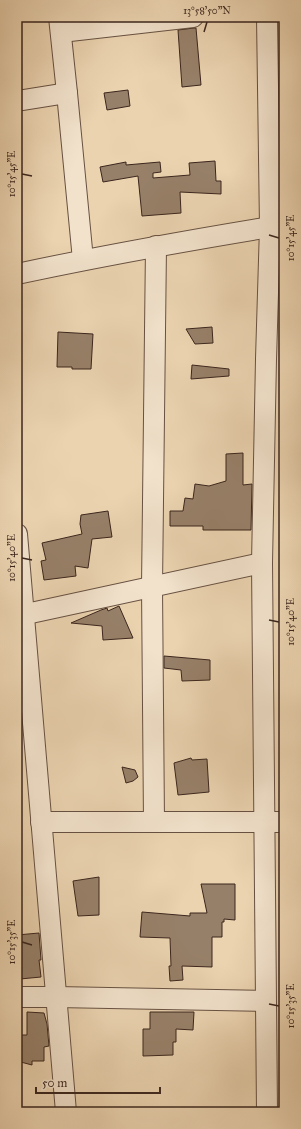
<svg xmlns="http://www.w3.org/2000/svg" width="301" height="1129" viewBox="0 0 301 1129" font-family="'IM FELL Great Primer',serif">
<rect width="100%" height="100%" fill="#ebd3b0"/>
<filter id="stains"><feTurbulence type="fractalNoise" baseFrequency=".005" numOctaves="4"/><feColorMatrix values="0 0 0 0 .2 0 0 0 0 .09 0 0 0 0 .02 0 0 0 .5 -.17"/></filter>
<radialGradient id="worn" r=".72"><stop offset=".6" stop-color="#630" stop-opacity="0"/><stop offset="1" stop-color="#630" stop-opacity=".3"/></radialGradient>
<g fill="#978069" stroke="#3b261d">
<path d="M194,28h2l5,57 -19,2 -4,-57z"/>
<path d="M128,90l2,16 -23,4 -3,-17z"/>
<path d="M215,161l1,20h5v13l-41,-2 1,21 -39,3 -4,-40 -35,6 -3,-15 26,-5v3l34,-3 1,10 -8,1v5l37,-3 -1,-12z"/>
<path d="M212,327l1,16 -18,1 -9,-15z"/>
<path d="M58,332l35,2 -2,35h-19v-2h-15z"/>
<path d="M192,365l37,4v7l-38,3z"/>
<path d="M243,453v32l9,-1 -1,46h-48v-4h-33v-15h13l2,-13 8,1 2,-15 14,2 17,-5v-27z"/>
<path d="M108,511l4,26 -20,2 -4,29 -13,-2 1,10 -32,4 -3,-19 5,-1 -4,-17 40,-9 -2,-10 1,-9z"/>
<path d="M119,606l14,32 -30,2 -1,-14 -31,-3 30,-13 6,-2 1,3z"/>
<path d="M164,656l46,4v20l-28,1 -1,-11 -17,-2z"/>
<path d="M191,758l1,2 15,-1 2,33 -31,3 -4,-32z"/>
<path d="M122,767l13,3 3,7 -5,4 -7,2z"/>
<path d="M99,877v38l-21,1 -5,-35z"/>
<path d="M201,884h34v36l-11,-1v3h-2v15h-10v30l-30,-1 1,14 -13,1 -1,-15h2l-1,-28 -30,-1 2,-25 48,4v-3h17z"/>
<path d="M39,933l2,27h-2l2,17 -21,2 -3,-44z"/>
<path d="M27,1012l17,1 3,11 2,22 -5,1v14h-12v4l-15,-4v-26h10z"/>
<path d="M150,1012h44l-1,18 -17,-1v13h-3v13l-30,1v-27h7z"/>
</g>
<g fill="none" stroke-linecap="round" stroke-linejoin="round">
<g stroke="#675142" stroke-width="22">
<g id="street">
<path d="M59,17l8,76 16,167"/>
<path d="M61,32l132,-15"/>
<path d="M17,101l50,-8"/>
<path d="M17,274c84,-18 168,-33 253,-47"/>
<path d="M17,534l49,578"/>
<path d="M17,616l245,-53"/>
<path d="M41,822h243"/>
<path d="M154,822l-2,-235 4,-341"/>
<path d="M17,997h39l209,4"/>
<path d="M267,1112l-5,-549 4,-204 4,-132 -3,-210"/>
</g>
</g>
<use href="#street" stroke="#f2e2cc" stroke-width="20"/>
</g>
<path fill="none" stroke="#3b261d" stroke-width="1.5" d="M204,32l3,-10M22,174l10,2M269,235l10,3M22,558l10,2M269,620l10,2M22,942l10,3M269,1004l10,2"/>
<rect width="301" height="1129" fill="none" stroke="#ebd3b0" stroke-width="44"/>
<path d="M36 1087v6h124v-6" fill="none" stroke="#3b261d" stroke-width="2"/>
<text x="42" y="1087" font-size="12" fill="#3b261d" stroke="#f2e2cc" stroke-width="3" paint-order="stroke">50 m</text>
<rect x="22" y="22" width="257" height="1085" fill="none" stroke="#3b261d" stroke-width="1.5"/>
<g font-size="10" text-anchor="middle" fill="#3b261d">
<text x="207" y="14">13°58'50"N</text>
<text transform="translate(11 174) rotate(-90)" y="4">10°15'45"E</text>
<text transform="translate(290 238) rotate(-90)" y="4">10°15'45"E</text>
<text transform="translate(11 558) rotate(-90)" y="4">10°15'40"E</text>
<text transform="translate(290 622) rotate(-90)" y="4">10°15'40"E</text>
<text transform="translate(11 942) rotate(-90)" y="4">10°15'35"E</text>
<text transform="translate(290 1006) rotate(-90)" y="4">10°15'35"E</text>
</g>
<rect width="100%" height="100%" filter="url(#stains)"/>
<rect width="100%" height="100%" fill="url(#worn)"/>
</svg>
